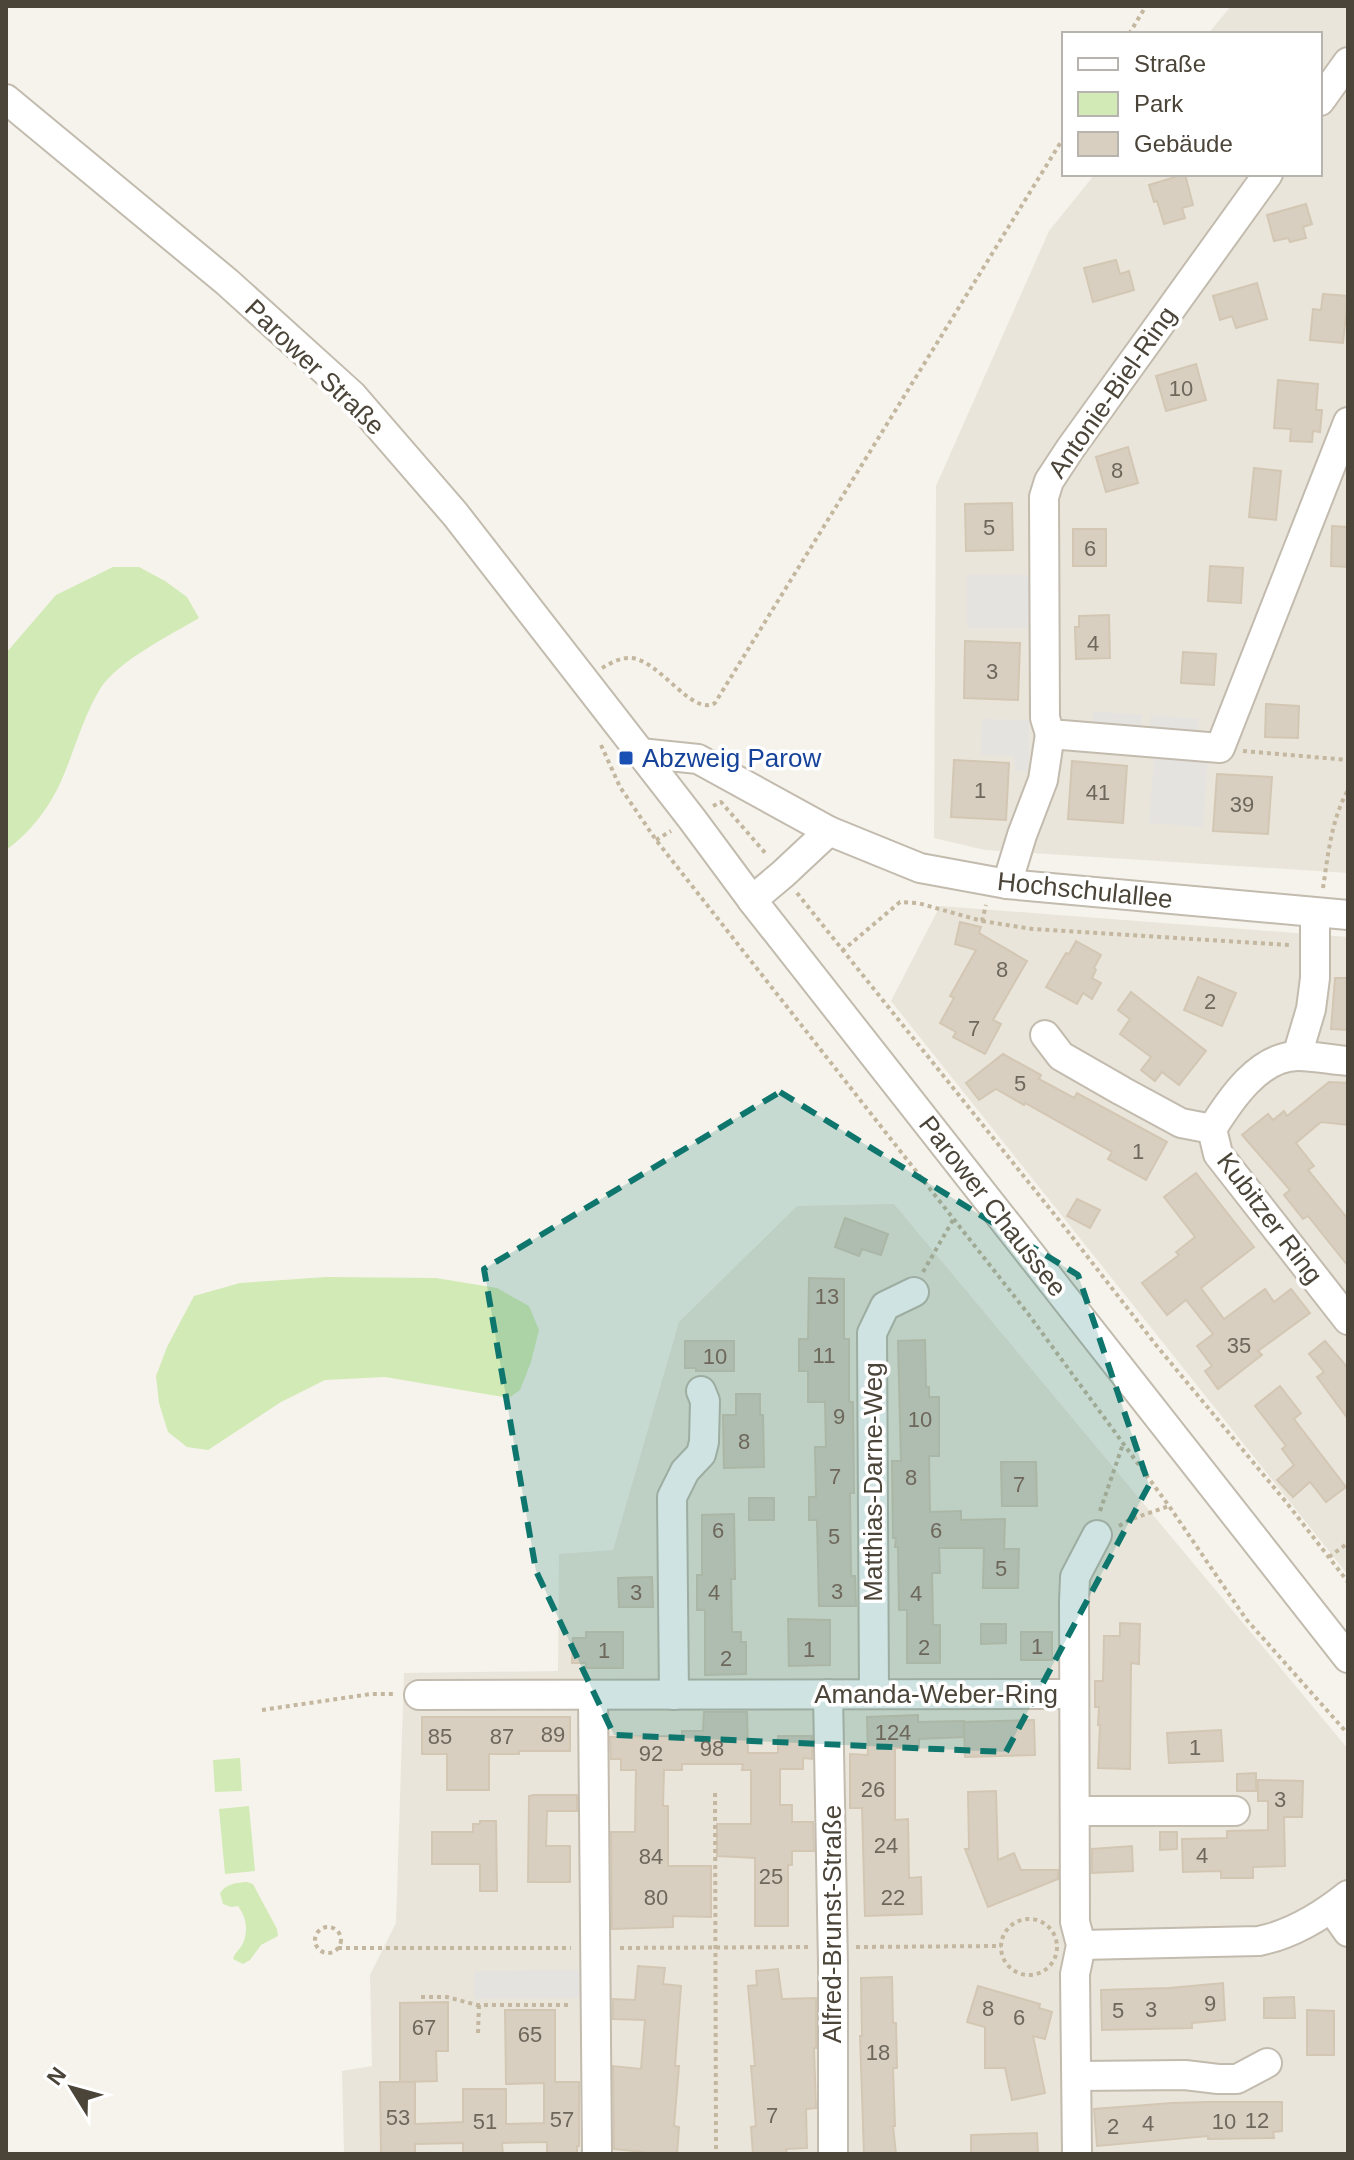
<svg xmlns="http://www.w3.org/2000/svg" width="1354" height="2160" viewBox="0 0 1354 2160" font-family="Arial,sans-serif">
<rect width="100%" height="100%" fill="#f6f3ec"/>
<g fill="#eae5da">
<path d="M1231,6h117v867l-363,-23 -51,-12 2,-352 113,-255 46,-57h225v-140h-112z"/>
<path d="M940,906l408,31v638l-457,-574z"/>
<path d="M894,1204l454,545v405h-1004l-2,-83 30,-5 -2,-91 26,-52 8,-250 154,-2 1,-117 54,-4 66,-228 118,-116z"/>
</g>
<g fill="#d2eab5">
<path d="M113,567h26l26,14 22,16 12,21c-30,18 -80,42 -99,71 -17,28 -25,60 -38,90 -12,28 -32,54 -56,71v-197l50,-58z"/>
<path d="M326,1277l110,1 61,10 32,18 10,24 -8,32 -11,28 -11,8 -124,-21 -60,3 -44,22 -73,48 -21,-3 -19,-15 -9,-29 -3,-27 11,-29 27,-51 46,-13z"/>
<path d="M240,1758l2,33 -27,1 -2,-32z"/>
<path d="M249,1806l6,65 -30,3 -6,-65z"/>
<path d="M247,1882l6,2 24,45 1,7 -17,9 -11,15 -7,4 -10,-5c2,-7 8,-10 11,-18 4,-13 2,-24 -6,-35l-7,1 -8,-3 -3,-11c7,-10 16,-10 27,-11z"/>
</g>
<g fill="#e5e3e0">
<path d="M967,575h64l-1,53h-63z"/>
<path d="M1093,711l49,4 -1,17 -49,-4z"/>
<path d="M1151,715l48,4 -1,17 -49,-4z"/>
<path d="M982,719l47,1v51h-14l-1,-15 -33,-1z"/>
<path d="M1154,756l54,4 -5,67 -54,-4z"/>
<path d="M583,1970v28l-109,1v-28z"/>
</g>
<g fill="#d8cfc1" stroke="#d3c7b4" stroke-width="2">
<path d="M1185,174l8,31 -11,3 3,10 -21,6 -7,-23 -3,1 -5,-17z"/>
<path d="M1306,204l6,20 -9,3 3,11 -16,4 -2,-4 -14,3 -7,-26z"/>
<path d="M1116,260l4,14 9,-3 5,19 -41,12 -9,-34z"/>
<path d="M1257,283l10,36 -31,9 -4,-12 -12,4 -7,-24z"/>
<path d="M1323,294l25,2 -5,47 -33,-3 3,-31 8,1z"/>
<path d="M1196,364l10,36 -40,11 -10,-35z"/>
<path d="M1278,380l40,4 -2,26h6l-2,22 -7,-1 -1,11 -22,-1 1,-12 -17,-1z"/>
<path d="M1128,447l10,36 -32,9 -10,-35z"/>
<path d="M1254,468l27,3 -5,49 -27,-3z"/>
<path d="M1012,503l1,47 -47,1 -1,-47z"/>
<path d="M1332,526l16,1v40l-17,-1z"/>
<rect x="1073" y="529" width="33" height="37"/>
<path d="M1210,566l33,2 -2,35 -33,-2z"/>
<path d="M1109,615l1,43 -34,1 -1,-32h4v-11z"/>
<path d="M965,641l55,2 -2,57 -54,-2z"/>
<path d="M1183,652l33,2 -2,31 -33,-2z"/>
<path d="M1266,704l33,2 -1,32 -33,-1z"/>
<path d="M954,760l55,3 -3,57 -55,-3z"/>
<path d="M1072,761l55,5 -4,57 -55,-4z"/>
<path d="M1217,774l55,3 -4,57 -55,-3z"/>
<path d="M960,922l21,5 -2,6 48,28 -34,59 8,4 -16,30 -32,-17 3,-5 -16,-9 14,-25 -4,-2 26,-46 -21,-6z"/>
<path d="M1076,941l25,14 -7,13 2,2 -4,8 9,5 -9,16 -9,-6 -6,11 -31,-17 20,-34 3,1z"/>
<path d="M1198,977l38,16 -14,33 -38,-16z"/>
<path d="M1335,978h13v52l-17,-1z"/>
<path d="M1131,992l75,59 -27,34 -17,-13 -7,9 -14,-11 10,-13 -31,-23 10,-15 -12,-9z"/>
<path d="M1003,1054l38,21 -2,4 35,19 3,-5 90,49 -21,38 -38,-21 4,-7 -87,-49 -1,2 -28,-16 -17,11 -13,-17z"/>
<path d="M1329,1082l19,1v42l-27,-3 -25,21 18,23 -6,4 40,49v47l-40,-50 -5,3 -19,-24 6,-5 -48,-55 26,-21 5,6 11,-9 3,5z"/>
<path d="M1196,1173l58,74 -53,41 23,31 41,-30 9,13 17,-13 19,24 -52,38 4,4 -44,34 -13,-18 7,-5 -15,-20 16,-12 -27,-34 -19,15 -25,-32 37,-28 -3,-3 19,-15 -31,-40z"/>
<path d="M1077,1199l23,11 -10,18 -23,-12z"/>
<path d="M845,1218l43,16 -7,21 -19,-6 -3,7 -24,-9z"/>
<path d="M809,1278l35,1v60h5v63h4l1,91h-4l1,83h4l1,30h-37l-2,-86h-8v-23h7l-1,-50h11l-1,-45h-17v-31h-9v-32h9z"/>
<path d="M925,1340l1,47h3v10h10v59h-10l1,56 31,-1v9l44,-1 -1,30h15l-1,39h-35l1,-40h-45l1,25h-8l1,52h7v38h-33v-53h-8l-1,-63h-3l1,-9h-3l-1,-77h9l-3,-120z"/>
<path d="M685,1341h49v30h-38v-3h-11z"/>
<path d="M1325,1341l23,27v51l-31,-42 7,-5 -15,-18z"/>
<path d="M1280,1386l21,27 -7,6 52,68 -20,15 -16,-20 -17,15 -16,-17 17,-15 -12,-16 4,-3 -31,-40z"/>
<path d="M736,1394h24v21h3l1,52 -40,1 -1,-53h13z"/>
<path d="M1001,1462h35l1,44h-35z"/>
<rect x="749" y="1498" width="25" height="22"/>
<path d="M734,1514l1,65h-4l1,53h9v10h5v32l-41,1v-65h-8v-35h5v-60z"/>
<path d="M652,1577l1,30h-34l-1,-29z"/>
<path d="M788,1619l42,1v45l-41,1z"/>
<path d="M1120,1623l20,1 -1,40 -8,-1 -1,106 -32,-1 2,-43h-2l1,-18h-4v-26h8l1,-45h16z"/>
<path d="M981,1624h25v19l-25,1z"/>
<path d="M586,1632h37v36h-37v-5h-14l1,-25h13z"/>
<rect x="1021" y="1632" width="31" height="28"/>
<path d="M704,1712h43l1,41h30v-17h34v23l-9,-1v11h-23v36h12v17h21l1,29h-22v14h-4v61h-33v-68l-38,-2v-32h34v-54h-9l1,-6h-61v6h-18l-1,36h5v60h43v51l-38,-1v11l-61,2 -1,-97h24l1,-62h-15v-11h-10l-1,-22 72,-1v-5h21z"/>
<path d="M918,1715v7l46,-1v16l-45,2v9h-24v72l13,-1 1,59 12,-1 1,37 -57,2 -3,-108h-12v-54l18,1 -1,-38z"/>
<path d="M422,1717h148v34h-51v3h-30v36h-42v-36h-25z"/>
<path d="M1034,1720l1,35 -70,2 -1,-35z"/>
<path d="M1221,1730l2,31 -54,2 -2,-30z"/>
<path d="M1256,1773v18h-19v-17z"/>
<path d="M1258,1780l45,1 -1,36h-18l1,49 -32,1v11h-32v-7l-38,1 -1,-33 45,-1v-7l41,-1v-29h-10z"/>
<path d="M996,1791l2,69 16,-7 7,17h37v9l-70,28 -23,-58h4l-1,-57z"/>
<path d="M534,1795h43v16h-30l-1,35h24v36h-42l1,-86z"/>
<path d="M480,1821h16l1,70h-17v-27h-48v-32h41v-8h7z"/>
<path d="M1160,1832h17v17l-17,1z"/>
<path d="M1132,1846l1,25 -41,2v-24z"/>
<path d="M638,1966l27,2 -2,16 18,2 -6,80h4l-5,60 5,1 -2,27h-34l1,-2 -30,-3 -1,-83 28,3 4,-49 -32,-1v-20l22,1z"/>
<path d="M778,1969l4,30 34,-1v50h-2l2,60 -10,1 1,39 -21,1 1,5h-34l-2,-27 5,-1 -5,-60h4l-7,-80 9,-1 -1,-14z"/>
<path d="M892,1977l1,46h3l1,45h-4l2,58h-2l3,28h-32l-4,-118h2l-1,-58z"/>
<path d="M1223,1983l2,37 -33,3v5l-90,2 -1,-40 68,-2z"/>
<path d="M978,1986l62,18 -1,4 13,4 -7,27 -12,-3 12,57 -33,7 -7,-32h-20v-41l-18,-5z"/>
<path d="M1294,1997l1,21h-31v-20z"/>
<path d="M448,2002v49h-12l1,30 -36,1h14v42l48,-2v-33h43v35l38,-1v-40l-38,1 -1,-74h50v72h24v64h-2v8h-30v-12l-45,1 1,11h-40v-11l-48,1v10h-34l-1,-72h20v-79z"/>
<path d="M1307,2010l27,1v44h-27z"/>
<path d="M1206,2102h76v29l-9,1 1,6 -66,1v-3l-111,10 -3,-37 78,-6z"/>
<path d="M1037,2133l1,21h-67v-19z"/>
</g>
<g fill="none" stroke-linecap="round" stroke-linejoin="round">
<g stroke="#c2bbae" stroke-width="32">
<g id="minor">
<path d="M6,99l221,183 125,113 103,119 237,305 60,81 596,758"/>
<path d="M1320,101l28,-39"/>
<path d="M1268,174l-198,275 -21,32 -5,16 1,221 5,16 170,14 128,-326"/>
<path d="M640,753l58,6 131,72 91,37 87,16 341,31"/>
<path d="M1007,884l15,-49 21,-55 7,-46"/>
<path d="M752,900l31,-26 46,-43"/>
<path d="M1045,1035l16,21 61,35 59,32 31,6"/>
<path d="M1297,1056l14,-47 4,-31v-65"/>
<path d="M1348,1061c-16,-1 -33,-5 -50,-5 -39,0 -68,44 -86,73l6,25 130,166"/>
<path d="M828,1694l5,271v189"/>
<path d="M874,1694l-2,-361 13,-27 29,-14"/>
<path d="M419,1695l655,-1"/>
<path d="M674,1695l-2,-198 13,-26 16,-17 3,-12 1,-41 -4,-10"/>
<path d="M593,1696l4,458"/>
<path d="M1075,1811h160"/>
<path d="M1331,1908l17,24"/>
<path d="M1081,1945l178,-4c34,-7 63,-25 89,-46"/>
<path d="M1077,2076l108,-1 33,4h19l30,-16"/>
<path d="M1077,2154l-2,-180 6,-29 -6,-23 -1,-320 1,-25 22,-42"/>
</g>
</g>
<g stroke="#c4b79f" stroke-width="4" stroke-dasharray="4 4" stroke-linecap="butt">
<path d="M1129,34l17,-28"/>
<path d="M602,668c9,-5 19,-11 29,-10 29,2 61,59 84,45l349,-566"/>
<path d="M601,745l19,42 36,53 373,475 140,191 77,113 102,115"/>
<path d="M1243,751l105,9"/>
<path d="M713,806l8,-4 46,53"/>
<path d="M656,840l15,-9"/>
<path d="M1323,888c5,-32 8,-68 25,-98"/>
<path d="M797,893l269,336 90,116 130,157 62,80"/>
<path d="M982,921l50,8 258,16"/>
<path d="M842,951l58,-49 18,1 64,18 4,-16"/>
<path d="M923,1272l30,-52"/>
<path d="M1100,1511l23,-67"/>
<path d="M1119,1526l10,-6 40,-14"/>
<path d="M1329,1557l19,-14"/>
<path d="M262,1710l109,-16h25"/>
<path d="M715,1793l1,361"/>
<circle cx="1029" cy="1947" r="28"/>
<circle cx="328" cy="1940" r="13"/>
<path d="M856,1947l145,-1"/>
<path d="M338,1948h233"/>
<path d="M620,1948l191,-1"/>
<path d="M421,1997h26l30,8h93"/>
<path d="M478,2033l1,-28"/>
</g>
<use href="#minor" stroke="#fff" stroke-width="28"/>
</g>
<path fill="#0f766e" fill-opacity="0.2" stroke="#0f766e" stroke-width="6" stroke-dasharray="16 10" stroke-linejoin="round" d="M780,1092l298,183 71,210 -143,267 -392,-17 -78,-164 -52,-302z"/>
<rect fill="#1a4fb4" stroke="#fff" stroke-width="3" x="618" y="750" width="16" height="16" rx="4"/>
<g text-anchor="middle" dominant-baseline="central" stroke-width="7" stroke-linejoin="round" paint-order="stroke">
<g font-size="22" fill="#6e675b">
<text x="1181" y="388">10</text>
<text x="1117" y="470">8</text>
<text x="989" y="527">5</text>
<text x="1090" y="548">6</text>
<text x="1093" y="643">4</text>
<text x="992" y="671">3</text>
<text x="980" y="790">1</text>
<text x="1098" y="792">41</text>
<text x="1242" y="804">39</text>
<text x="1002" y="969">8</text>
<text x="1210" y="1001">2</text>
<text x="974" y="1028">7</text>
<text x="1020" y="1083">5</text>
<text x="1138" y="1151">1</text>
<text x="827" y="1296">13</text>
<text x="1239" y="1345">35</text>
<text x="824" y="1355">11</text>
<text x="715" y="1356">10</text>
<text x="839" y="1416">9</text>
<text x="920" y="1419">10</text>
<text x="744" y="1441">8</text>
<text x="835" y="1476">7</text>
<text x="911" y="1477">8</text>
<text x="1019" y="1484">7</text>
<text x="718" y="1530">6</text>
<text x="936" y="1530">6</text>
<text x="834" y="1536">5</text>
<text x="1001" y="1568">5</text>
<text x="837" y="1591">3</text>
<text x="636" y="1592">3</text>
<text x="714" y="1592">4</text>
<text x="916" y="1593">4</text>
<text x="1037" y="1646">1</text>
<text x="924" y="1647">2</text>
<text x="809" y="1649">1</text>
<text x="604" y="1650">1</text>
<text x="726" y="1658">2</text>
<text x="893" y="1732">124</text>
<text x="553" y="1734">89</text>
<text x="440" y="1736">85</text>
<text x="502" y="1736">87</text>
<text x="1195" y="1747">1</text>
<text x="712" y="1748">98</text>
<text x="651" y="1753">92</text>
<text x="873" y="1789">26</text>
<text x="1280" y="1799">3</text>
<text x="886" y="1845">24</text>
<text x="1202" y="1855">4</text>
<text x="651" y="1856">84</text>
<text x="771" y="1876">25</text>
<text x="656" y="1897">80</text>
<text x="893" y="1897">22</text>
<text x="1210" y="2003">9</text>
<text x="988" y="2008">8</text>
<text x="1151" y="2009">3</text>
<text x="1118" y="2010">5</text>
<text x="1019" y="2017">6</text>
<text x="424" y="2027">67</text>
<text x="530" y="2034">65</text>
<text x="878" y="2052">18</text>
<text x="772" y="2115">7</text>
<text x="398" y="2117">53</text>
<text x="562" y="2119">57</text>
<text x="1257" y="2120">12</text>
<text x="485" y="2121">51</text>
<text x="1224" y="2121">10</text>
<text x="1148" y="2123">4</text>
<text x="1113" y="2126">2</text>
</g>
<g font-size="26" fill="#4b4439" stroke="#fff">
<text transform="translate(315 367) rotate(44)">Parower Straße</text>
<text transform="translate(1112 392) rotate(-55)">Antonie-Biel-Ring</text>
<text transform="translate(1085 890) rotate(6)">Hochschulallee</text>
<text transform="translate(993 1206) rotate(52)">Parower Chaussee</text>
<text transform="translate(1270 1218) rotate(53)">Kubitzer Ring</text>
<text transform="translate(873 1482) rotate(-90)">Matthias-Darne-Weg</text>
<text x="936" y="1694">Amanda-Weber-Ring</text>
<text transform="translate(832 1924) rotate(-90)">Alfred-Brunst-Straße</text>
</g>
<g font-size="26" fill="#164399" stroke="#fff" text-anchor="start">
<text x="642" y="758">Abzweig Parow</text>
</g>
</g>
<rect width="1354" height="2160" fill="none" stroke="#4b4439" stroke-width="16"/>
<rect x="1062" y="32" width="260" height="144" fill="#ffffff" stroke="#b7b4b0" stroke-width="2"/>
<rect x="1078" y="58" width="40" height="12" fill="#ffffff" stroke="#b7b4b0" stroke-width="2"/>
<text x="1134" y="72" font-size="24" fill="#4b4439">Straße</text>
<rect x="1078" y="92" width="40" height="24" fill="#d2eab5" stroke="#b7b4b0" stroke-width="2"/>
<text x="1134" y="112" font-size="24" fill="#4b4439">Park</text>
<rect x="1078" y="132" width="40" height="24" fill="#d8cfc1" stroke="#b7b4b0" stroke-width="2"/>
<text x="1134" y="152" font-size="24" fill="#4b4439">Gebäude</text>
<g transform="translate(72 2088) rotate(307)" stroke="#ffffff" stroke-width="6" paint-order="stroke">
<path d="M0-6L14 30L0 20L-14 30Z" fill="#4b4439"/>
<text y="-12" font-size="22" font-weight="bold" text-anchor="middle" fill="#4b4439">N</text>
</g>
</svg>
